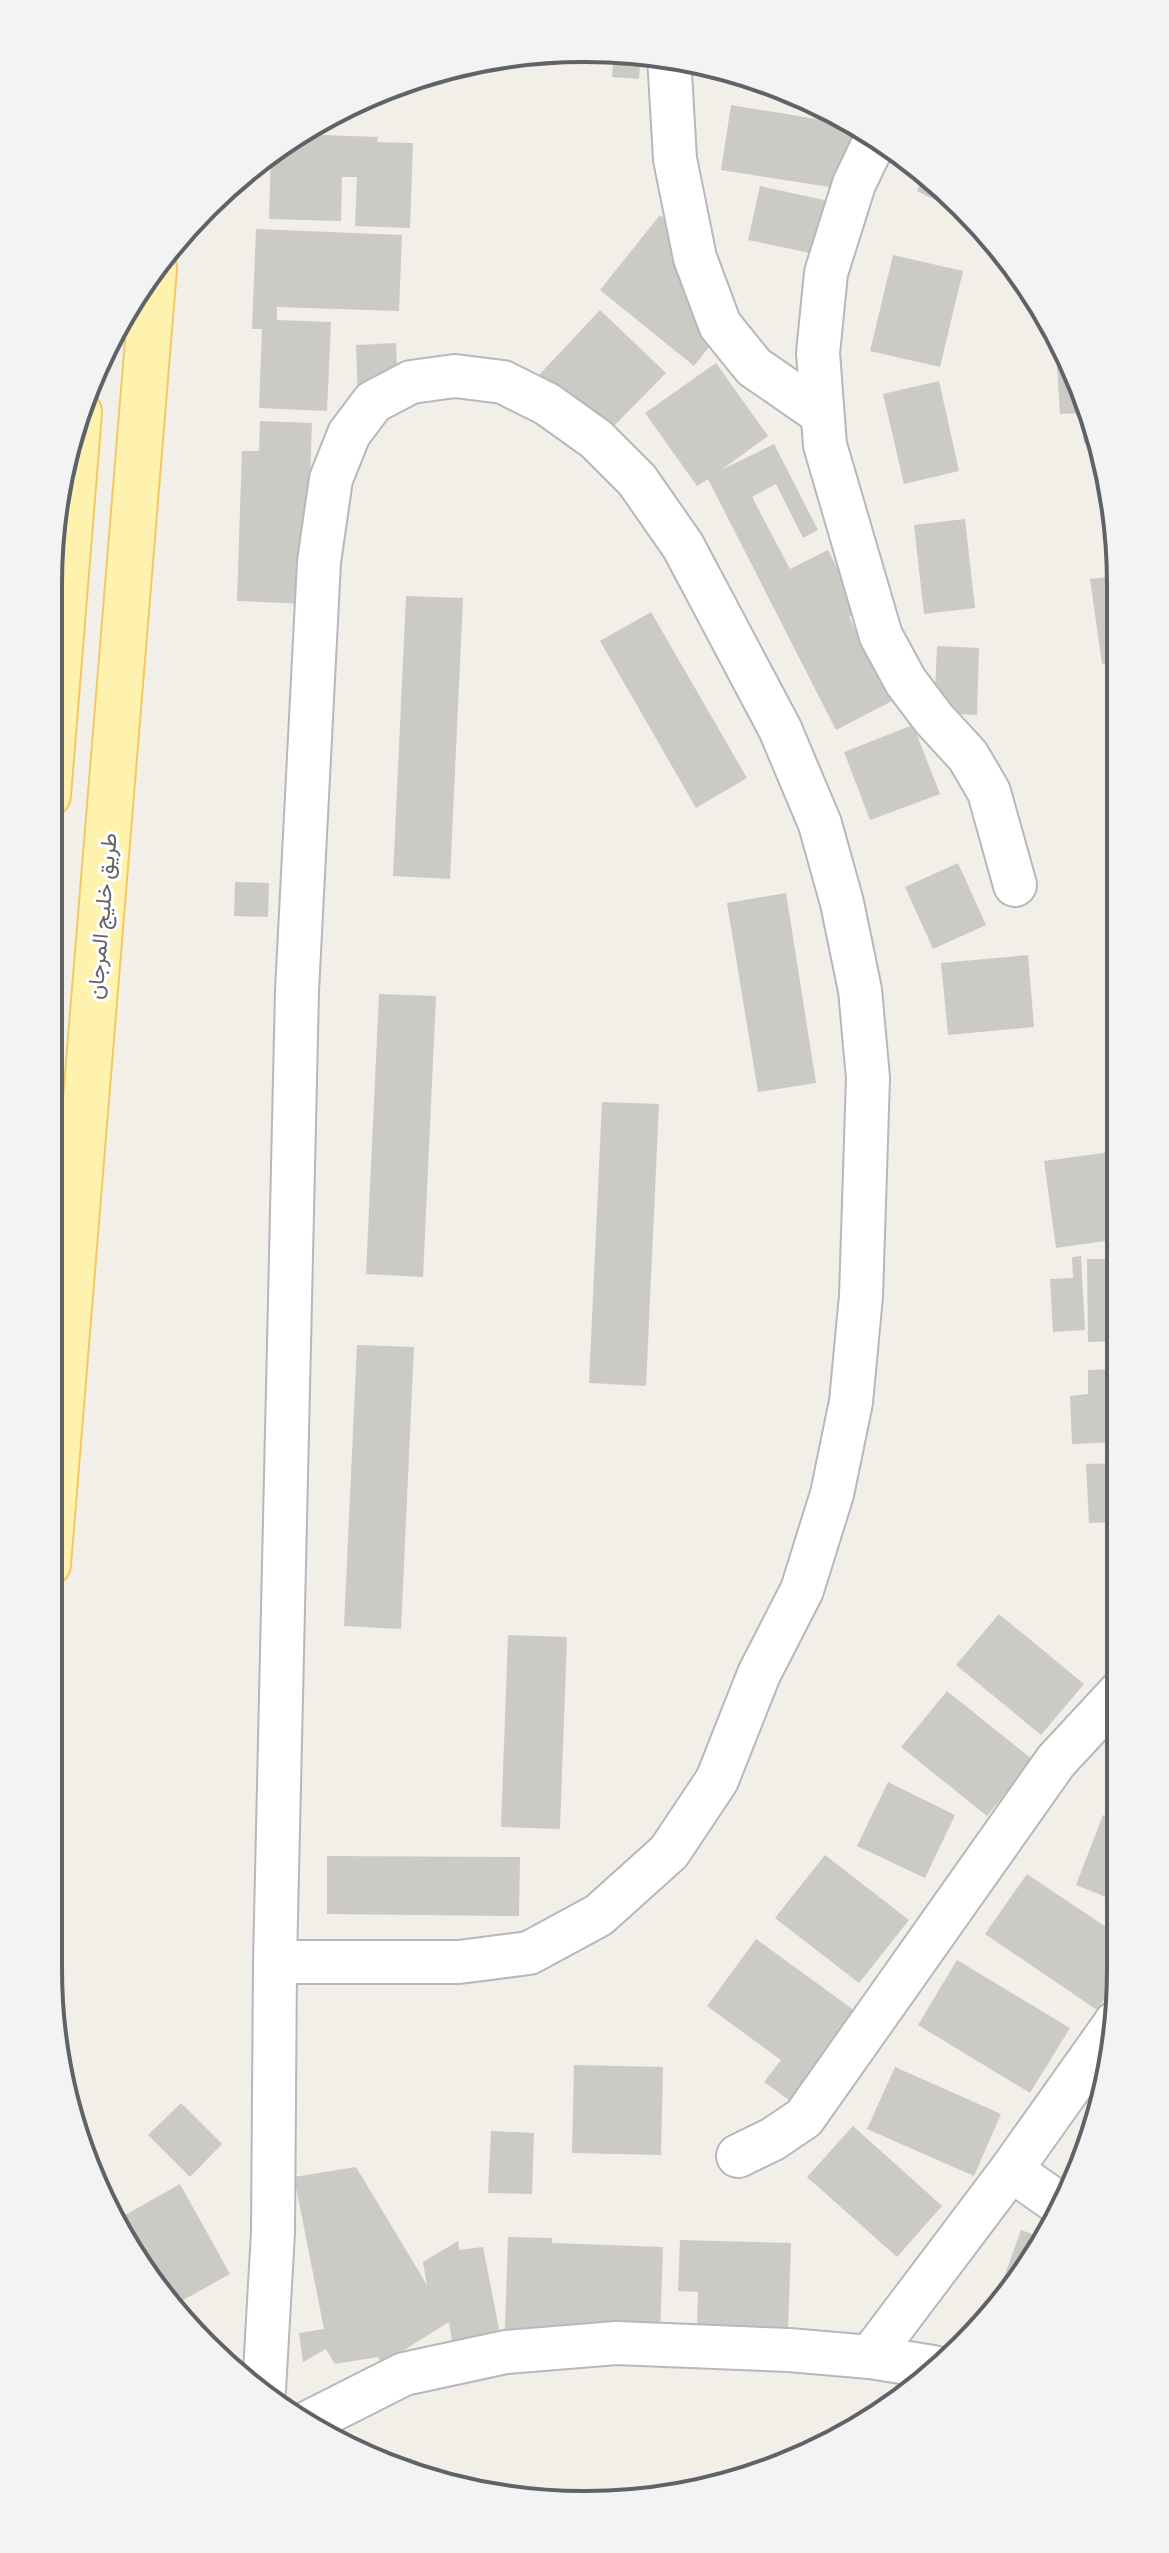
<svg xmlns="http://www.w3.org/2000/svg" width="1169" height="2553" viewBox="0 0 1169 2553" font-family="Commissioner,Vazirmatn,sans-serif">
<rect width="100%" height="100%" fill="#f1efe8"/>
<g fill="#cccac5">
<path d="M614,51l27,3 -2,25 -27,-2z"/>
<path d="M742,74l28,9v1l-28,-1z"/>
<path d="M731,105l122,20 6,4 -10,61 -128,-20z"/>
<path d="M296,134l82,3 -1,5 36,1 -3,85 -55,-2 2,-49h-15l-1,44 -72,-2 2,-68z"/>
<path d="M926,174l43,43 -52,-26z"/>
<path d="M760,186l101,22 -12,53 -101,-21z"/>
<path d="M660,215l44,36 17,81 -27,34 -94,-76z"/>
<path d="M256,229l146,6 -3,76 -122,-4v13l54,2 -4,89 -68,-3 3,-79h-10z"/>
<path d="M893,255l70,16 -23,96 -70,-16z"/>
<path d="M600,310l66,63 -63,64 -65,-61z"/>
<path d="M1055,335l25,44 17,63 -13,1 -3,-30 -21,1z"/>
<path d="M396,343l1,26 -39,33 -2,-57z"/>
<path d="M716,363l52,73 -47,34 53,-26 44,86 -15,8 -27,-54 -24,13 38,72 38,-19 32,62 -11,5 43,84 -56,29 -128,-251 -11,7 -52,-73z"/>
<path d="M939,381l20,90 -55,13 -21,-90z"/>
<path d="M260,421l52,2 -6,181 -69,-3 5,-150h17z"/>
<path d="M965,519l10,89 -51,6 -10,-89z"/>
<path d="M1117,576v86l-15,2 -12,-85z"/>
<path d="M406,596l57,2 -13,281 -57,-3z"/>
<path d="M651,612l96,166 -51,30 -96,-167z"/>
<path d="M937,646l42,2 -2,67 -43,-2z"/>
<path d="M913,725l27,69 -70,26 -26,-68z"/>
<path d="M958,863l28,62 -53,24 -28,-62z"/>
<path d="M235,882l34,1 -1,34 -34,-1z"/>
<path d="M786,893l30,190 -58,9 -31,-189z"/>
<path d="M1028,955l6,72 -86,8 -7,-72z"/>
<path d="M379,994l57,2 -13,281 -57,-3z"/>
<path d="M602,1102l57,2 -13,282 -57,-3z"/>
<path d="M1118,1151l1,88 -63,9 -12,-87z"/>
<path d="M1081,1256l4,74 -32,2 -3,-53 23,-1 -1,-21z"/>
<path d="M1087,1259h32v82l-31,1z"/>
<path d="M357,1345l57,2 -13,282 -57,-3z"/>
<path d="M1119,1369v73l-47,2 -2,-48 18,-2v-24z"/>
<path d="M1119,1463l1,59 -31,1 -3,-59z"/>
<path d="M999,1614l85,70 -43,51 -85,-70z"/>
<path d="M508,1635l59,2 -7,192 -59,-2z"/>
<path d="M947,1691l86,69 -46,56 -86,-69z"/>
<path d="M888,1782l67,33 -30,63 -68,-32z"/>
<path d="M1103,1815l18,7v81l-45,-18z"/>
<path d="M825,1855l84,65 -50,63 -84,-65z"/>
<path d="M327,1856l193,1 -1,59 -192,-2z"/>
<path d="M1027,1874l94,63 -1,39 -23,34 -112,-76z"/>
<path d="M756,1939l99,72 -66,89 -25,-18 17,-22 -74,-54z"/>
<path d="M957,1960l113,68 -40,65 -112,-68z"/>
<path d="M574,2065l89,2 -2,88 -89,-2z"/>
<path d="M895,2067l106,47 -27,62 -107,-47z"/>
<path d="M181,2103l41,41 -32,33 -42,-42z"/>
<path d="M853,2126l89,80 -45,51 -90,-80z"/>
<path d="M491,2131l43,2 -2,61 -44,-1z"/>
<path d="M356,2167l71,118 -4,-23 35,-21 1,9 24,-3 18,92 -48,8 -4,-25 -45,28 3,17 -21,3 -8,-13 -43,7 -9,-15 -23,13 -4,-29 25,-4 -30,-152z"/>
<path d="M180,2184l50,90 -54,30 -18,-32 -9,5 -29,-41 -7,-14z"/>
<path d="M1021,2230l20,7 -50,80 -1,-1z"/>
<path d="M508,2237l44,1v5l111,4 -3,88 -155,-6z"/>
<path d="M680,2240l111,3 -3,87 -91,-3 1,-35 -20,-1z"/>
</g>
<g fill="none" stroke-linecap="round" stroke-linejoin="round">
<g stroke="#b5b8bc" stroke-width="46">
<g id="street">
<path d="M669,56l6,103 20,99 25,67 34,42 68,47"/>
<path d="M876,138l-22,46 -28,89 -8,80 7,92 56,191 25,46 28,37 34,37 21,36 26,93"/>
<path d="M738,2156l35,-17 31,-21 252,-357 64,-69"/>
<path d="M1011,2170l50,35"/>
<path d="M870,2357l141,-187 105,-148"/>
<path d="M264,2390l9,-158 2,-270 22,-971 22,-429 12,-83 18,-45 24,-32 38,-20 44,-6 48,6 44,22 49,35 41,41 46,66 97,183 40,95 22,79 18,87 8,88 -7,218 -10,106 -19,92 -30,96 -43,84 -42,106 -48,72 -70,63 -70,38 -70,9h-184"/>
<path d="M305,2424l99,-50 102,-22 110,-9 173,7 81,7 63,10"/>
</g>
</g>
<g stroke="#f2c960" stroke-width="48">
<g id="primary">
<path d="M48,795l31,-383"/>
<path d="M48,1564l106,-1296"/>
</g>
</g>
<use href="#street" stroke="#fff" stroke-width="42"/>
<use href="#primary" stroke="#fff2af" stroke-width="44"/>
</g>
<g text-anchor="middle" dominant-baseline="central" stroke-width="6" stroke-linejoin="round" paint-order="stroke">
<g font-size="22" fill="#5f6368" stroke="#fff">
<text transform="translate(101 916) rotate(-85)">طريق خليج المرجان</text>
</g>
</g>
<path d="M0 0H1169V2553H0ZM584 62H585A522 522 0 0 1 1107 584V1969A522 522 0 0 1 585 2491H584A522 522 0 0 1 62 1969V584A522 522 0 0 1 584 62Z" fill="#f2f3f3" fill-rule="evenodd"/>
<path fill="none" stroke="#5f6368" stroke-width="4" d="M584 62H585A522 522 0 0 1 1107 584V1969A522 522 0 0 1 585 2491H584A522 522 0 0 1 62 1969V584A522 522 0 0 1 584 62Z"/>
</svg>
